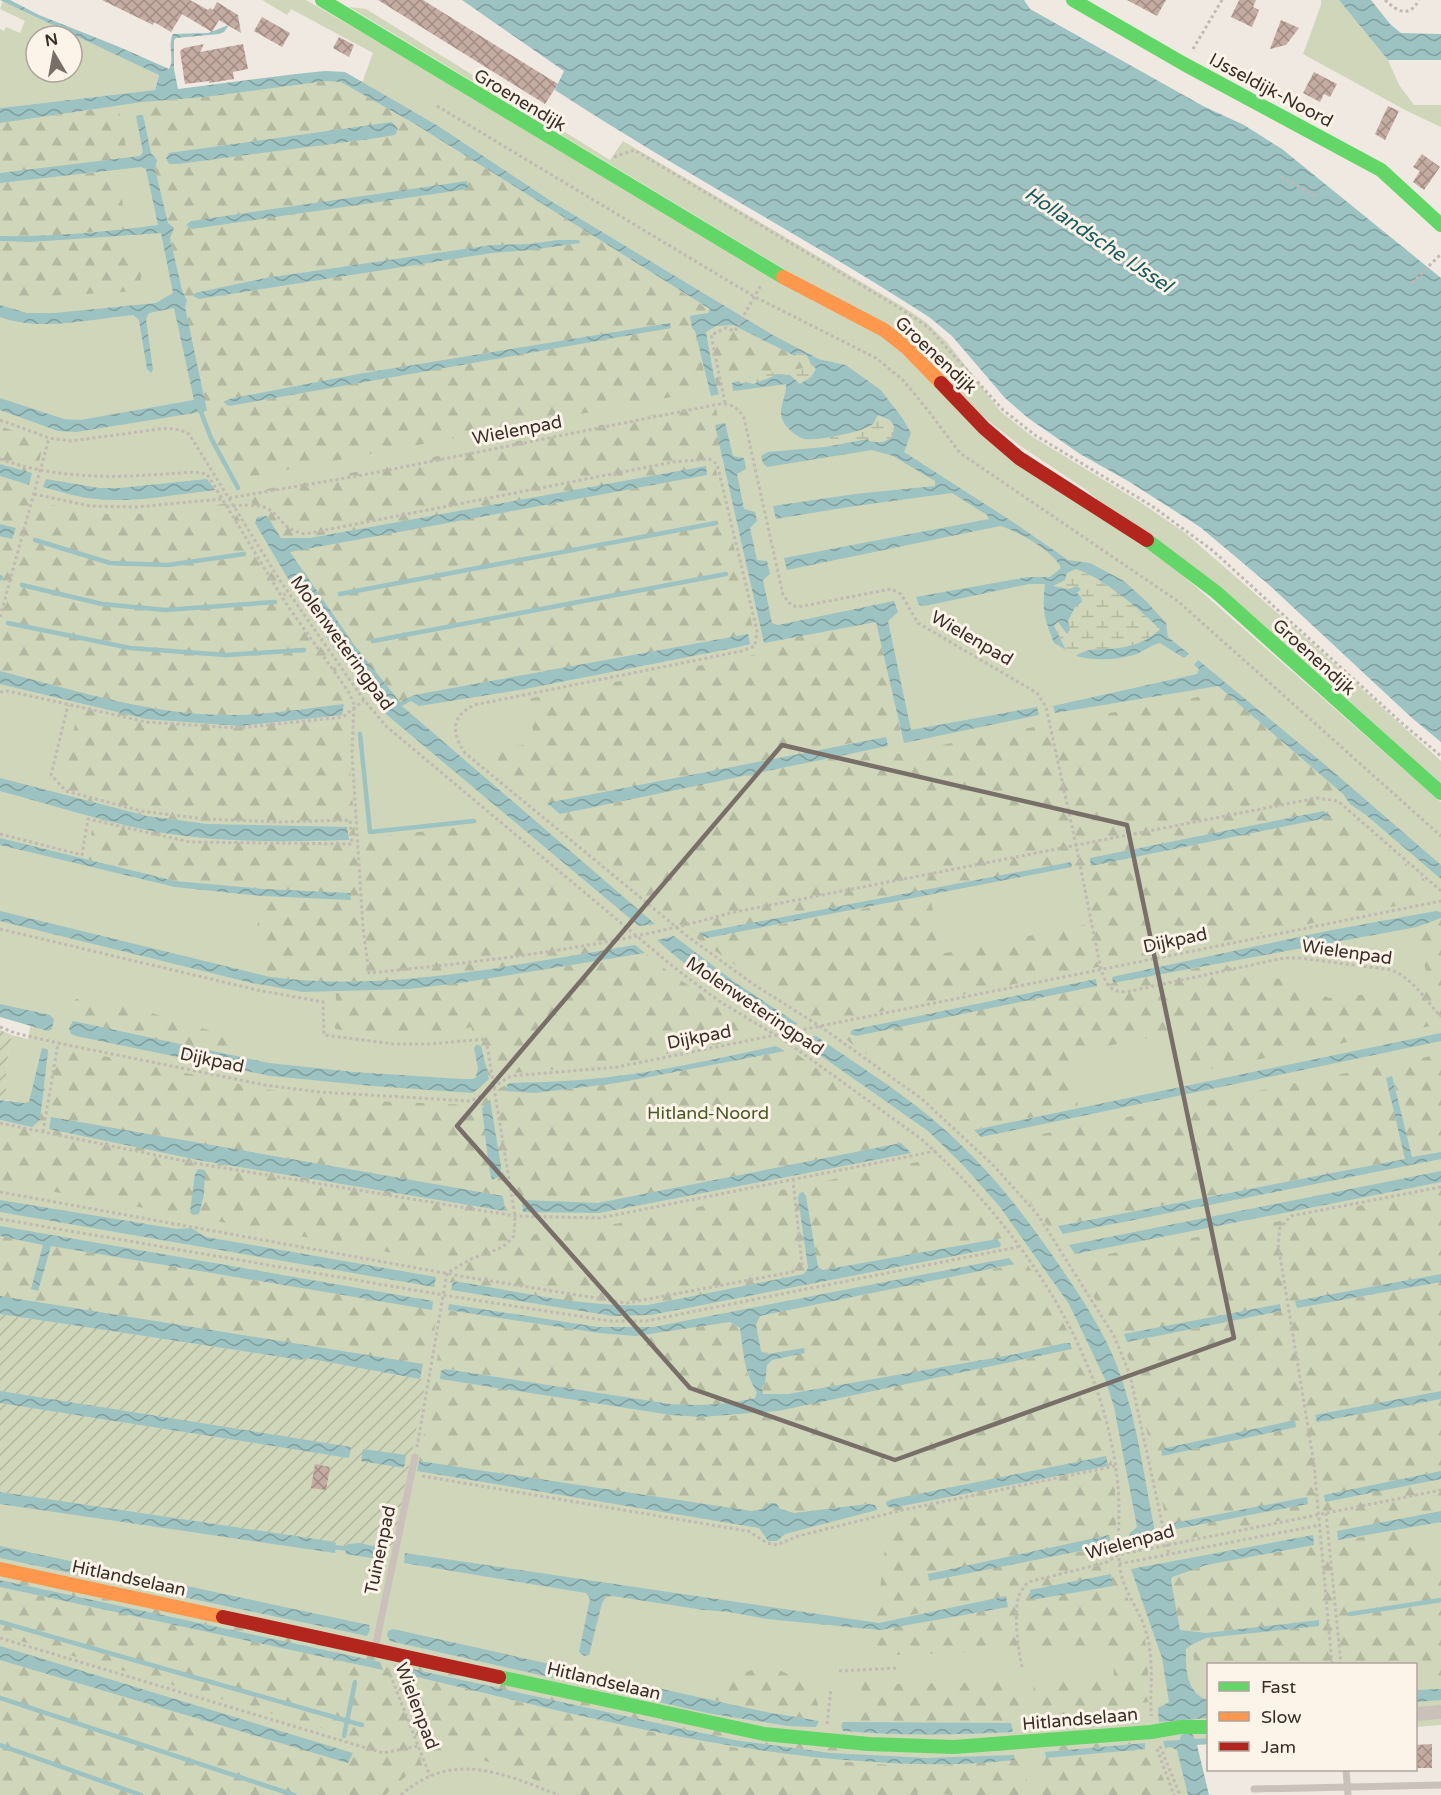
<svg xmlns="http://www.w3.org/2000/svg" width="1441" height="1795" viewBox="0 0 1441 1795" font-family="'Varela Round',sans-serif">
<defs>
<pattern id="forest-firs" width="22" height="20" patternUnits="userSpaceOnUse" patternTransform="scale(1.5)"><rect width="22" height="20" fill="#d0d6ba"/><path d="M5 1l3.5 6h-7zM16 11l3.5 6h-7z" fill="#b3b8a0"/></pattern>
<pattern id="wetland-marsh" width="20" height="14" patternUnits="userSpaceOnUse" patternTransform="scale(1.5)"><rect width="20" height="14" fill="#d0d6ba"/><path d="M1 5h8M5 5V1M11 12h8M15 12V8" fill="none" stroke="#b3b8a0"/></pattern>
<pattern id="garden-furrows" width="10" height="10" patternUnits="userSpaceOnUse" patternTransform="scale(1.5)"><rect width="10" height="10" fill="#d0d6ba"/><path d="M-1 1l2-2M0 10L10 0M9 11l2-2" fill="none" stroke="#b3b8a0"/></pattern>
<pattern id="water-waves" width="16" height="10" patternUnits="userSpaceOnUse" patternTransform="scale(1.5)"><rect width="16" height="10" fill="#9cc2c2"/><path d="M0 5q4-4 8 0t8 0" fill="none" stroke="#809e9e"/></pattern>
<pattern id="building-cross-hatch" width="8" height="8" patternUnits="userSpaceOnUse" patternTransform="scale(1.5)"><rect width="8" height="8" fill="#c5aca2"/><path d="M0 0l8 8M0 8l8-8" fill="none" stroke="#a18c84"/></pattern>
</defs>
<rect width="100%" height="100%" fill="#efe9e2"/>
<g fill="#d0d6ba" fill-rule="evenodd">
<path d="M262,0h44l572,331 91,85 178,128 294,258v923l-25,2v-63h-208v78l-15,1 12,52h-1205v-667l16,-26 -10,-2v-32l6,-33 16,4 5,-27 -33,-8v-888l343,-40 421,260 130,71 -13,-17 -35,-25 -27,-6 -46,-24 -222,-134 -111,-74 -78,-44 11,-30 -82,-44 -4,6z"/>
<path d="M1321,0h18l49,60 11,25 15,20h27v22l-34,-16 -104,-57 18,-49z"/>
<path d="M3,1l156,73 -4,16 -155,18v-79l4,2 2,-4 14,6 5,-12 -25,-12zM36,36h36v36h-36z"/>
<path d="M349,7l17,2 244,151 13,-19 279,165 24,16 21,20 54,70 32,25 107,65 44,30 112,97 145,132v23l-356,-295 -63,-42 -198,-154z"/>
</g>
<g fill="url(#forest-firs)" fill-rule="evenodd">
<path d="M326,81l15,1 74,42 295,186 -2,3 -18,3 2,12 3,3 13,59 -470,89 -37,-62 -1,-5 6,-1 -21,-105 2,-5 -5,-11 -12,-53 4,-9 -6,-5 -13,-54 2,-9 -6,-7 -8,-38h-5l-2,-12 69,-6zM392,122l6,7 -3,6 -25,4 -192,25 -12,-6 3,-5zM558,240h21l1,3 -50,7 -38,3 -293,46 -5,-3 1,-3 71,-15 226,-33 37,-1zM669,323l1,5 -441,78 -5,-4 5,-3 129,-25z"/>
<path d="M118,106l10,52 -128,15v-50z"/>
<path d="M117,170l10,59 -93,8 -34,-1v-53z"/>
<path d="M127,237c12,19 19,31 11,54l-88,5h-50v-55l31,1z"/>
<path d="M733,325l62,31 12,8 -6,5 -33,4 -51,16 -11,-57 10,-6z"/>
<path d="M715,403l4,21 -4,1 6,26 -9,2 42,180 -340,62 -14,7 -45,-56 -66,-94 418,-77 -412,64 -14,-1 -14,-22 -12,-8 -9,-15z"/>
<path d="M0,426l44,15 -14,58c21,5 43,12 64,14 45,4 90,-3 135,-10l57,92 69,102 -11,7c-35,4 -70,10 -105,11 -82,2 -161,-24 -239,-44v-135l12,3 3,-11 -15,-4v-48l28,9 -22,-19 -6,-2z"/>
<path d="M876,621l25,112 -354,71 13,10 328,-68 3,9 158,-31 176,-32 118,102 -13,4 106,92 -2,8 -614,126 -129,-90 -208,-174 1,-7 51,-11 -8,-43 227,-44 10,-12zM1071,862l1,5 8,-1 12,57 -151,31 -11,-58 -223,42z"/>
<path d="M80,703l66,16 93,7 103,-11 10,3 -3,35 6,81 12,4 120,-14 7,4 93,81 48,36c-118,19 -245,48 -365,32 -18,-36 -20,-45 1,-81l79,4v-7l-86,-4 -89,-8 -89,-22 9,-43 52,14 61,9 97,2 42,-14 -140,-3 -60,-8 -88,-23z"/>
<path d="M1441,918v106l-248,48 -12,-41 -112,23 9,53 -104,23 -9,1 -38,-35 -83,-58 253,-52 127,-23 16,12 29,1 31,9 29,13 100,-10 -12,-61z"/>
<path d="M645,953l25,20 93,62 -147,29 -103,9 -24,6 -8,-32 -4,-2 -6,-18 -32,9 -34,2 -70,-9 1,-36 73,-4 51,-6z"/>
<path d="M81,997l47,9 110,33 -2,18 -162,-36 -5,4 6,-25z"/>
<path d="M45,1044l218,45 110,12 97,4c15,-5 26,-16 40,-22l-3,2 3,8h25l82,-10 174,-33 126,90 -319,63 -74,-3 -2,2 -7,-3 1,37 74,-7 347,-71 71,79 -185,33 -5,-3 -12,-71 -3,-4 -3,1 -2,4 10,71 -4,6 -156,31c-65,3 -131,-14 -195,-24l-1,2 -5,-1c1,-10 7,-11 13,-17l-460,-83v-62l32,7 8,-7 8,-69 -3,-3zM51,1118l452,78 2,15 -302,-50 -153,-32z"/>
<path d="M1441,1054v98l-29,6 -19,-81 -7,1 19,81 -356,68 -47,-60 -19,-21z"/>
<path d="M1441,1190v84l-145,28 2,6 143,-26v109l-126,24 2,7 124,-23v72l-117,24 1,7 116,-23v32l-104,20 -4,-21 -162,32 -36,-166 -11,-29 -52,-86zM1280,1304v7l-152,31 -4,-7zM1295,1420l1,7 -134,29 -1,-7z"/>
<path d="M0,1236l43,9 -12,43 7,3 13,-45 380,64 1,-6 6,1 -10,65 -6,-1v-5l-422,-68z"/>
<path d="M1023,1258c44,64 79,130 89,208 2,15 4,31 4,46 0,19 -3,40 0,59 4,17 14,30 21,45 13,27 11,57 11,86l-9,1 -1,8 -103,10 -2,-40 81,-1 -1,-31 -223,6 -11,-6 -6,-13 2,-7 133,-23 -3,-10 -129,26 14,-115 215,-51 -212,43c-10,5 -13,7 -25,5l-74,9 -14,-4 -5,-6h-5l-7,6 -11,2 -333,-50 15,-83 237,37 31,2 30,-1 340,-66 -2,-7h-5l-54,12 -223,39h-25l-1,-7 3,-3 2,-19 5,-5 33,-8 -1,-4 -37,6 -6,-3 -5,-26 4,-9 253,-51 -2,-4zM1109,1536l1,10 -181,34v-6z"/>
<path d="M445,1310l154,23 37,3 94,-14 10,6c4,25 2,42 17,64l-2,6c-29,7 -55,8 -85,6l-234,-37z"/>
<path d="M1417,1527l4,33 20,-1v118l-25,2v-15h-208v27l-8,-5 -9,-41 15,-7 112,-12 1,-5 -113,12 -26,-3 -9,-49 1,-4 34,-12z"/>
<path d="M0,1574l765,164 250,12c15,8 11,31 12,45h-75l-34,-3 -1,3h-342l-95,-36 -28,-4 -32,3 4,13 -6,3 -3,-6 -30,27h-385v-135l348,103 12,-24 -360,-104v-48l383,82 -3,-7 -380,-82zM397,1672l199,38 138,30 97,13 96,5 87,-3c-28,4 -63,11 -90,11 -179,-3 -354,-53 -527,-94z"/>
<path d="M766,1665c26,10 57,22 53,56l-58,-10 -52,-12 5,-16z"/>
<path d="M869,1677l15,7 136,-2 3,41h-164l3,-40z"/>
<path d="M1147,1740l23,55h-133l-1,-38 2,-6 3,-4zM1144,1743l-97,15 -1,-5v-1z"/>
</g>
<g fill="url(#wetland-marsh)">
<path d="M797,353l9,1 5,10 5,5 -5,8 -11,7 -10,-9c-17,1 -31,8 -48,10l-3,-4 29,-8 37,-5 2,-4 -12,-8z"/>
<path d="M878,415c11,4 19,8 15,21l-5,5 -63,6 5,-5v-5c18,-4 38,-5 48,-22z"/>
<path d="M1075,569c29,9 64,40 86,60 -14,14 -35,19 -53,20 -13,1 -21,-1 -32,7l-10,-6 -12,-24 4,-4 6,10 4,-11 1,-32 -16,-3 12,-6 2,-7z"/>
</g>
<g fill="url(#garden-furrows)">
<path d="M0,1030l12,5 -6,33v32h-6z"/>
<path d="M0,1314l301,46 5,-2 120,22 -35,176 -6,-1 2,-6c-17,-5 -33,1 -50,-1l-1,-5 -7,-2 -329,-49v-89l349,55 2,-11 -351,-56z"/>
</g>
<g fill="url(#water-waves)">
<path d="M0,0h10l29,15 78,31 52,23c6,-10 -2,-23 4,-35l35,-1 21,-8 -5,7 -5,2 -43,4 -2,2v29l4,20 118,-15 29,-3 20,1 95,55 111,74 222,134 46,24 27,6 35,25 22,29 8,14 -7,19 109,70 55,38 22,3 34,18 23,21 19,21 2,14 21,17 -5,4 -24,-15c-10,2 -17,9 -26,12 -19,5 -39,6 -58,1 11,-8 19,-6 32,-7 18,-1 39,-6 52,-20 -21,-20 -56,-51 -84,-60l-9,4 -2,7 -12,6 16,3 8,-3 4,3 -4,4 4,4 1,5 -7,5 -7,14 2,8 -3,5 -9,-12 -4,4 12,24 -12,-7c-10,-26 -12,-32 -9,-59h-16l-104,22 -6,-1 -3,-8 112,-20h22l11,-9c-6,-16 -45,-38 -61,-42l-213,44 -3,-12 205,-39 -2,-4 -35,-22 -97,13 -79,13 -3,-13 82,-12 80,-8v-5l-42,-25 -21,-6 -105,17 -4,-4 -2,-7 7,-4 57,-5 43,-8 1,2c10,2 16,2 24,-5l1,-10 -4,-6 -12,-5c-2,3 -3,6 -5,9 -9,8 -56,17 -69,15 -7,-2 -18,-11 -21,-18 -6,-11 4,-25 3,-37l-53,7 -1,-8 7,-2 3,3 4,-2 7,2 26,-10 11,1 10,9 11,-7 5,-8 -5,-5 -5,-10 -9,-1 -2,3 -62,-31 -17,1 -10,6 8,45 5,17 -8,2 -16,-65 -3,-3 -2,-12 18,-3 2,-4 -295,-185 -74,-42 -15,-1 -121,16 -63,5 -142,21v-15l155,-18 4,-15z"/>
<path d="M462,0h562l6,9 173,97 41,19 38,24 159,129v464l-29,-24 -144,-134 -68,-57 -72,-46 -48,-27 -52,-36 -23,-20 -53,-62 -23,-19c-122,-79 -252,-147 -374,-227l9,-19z"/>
<path d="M1339,0h32l19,24 11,9 40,1v26h-53z"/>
<path d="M143,115l8,38 6,7 -2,9 13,54 6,5 -4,10 12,52 5,11 -2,6 22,104 -131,21 -18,-1 -58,-21v-12l64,21 16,1 114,-20 -20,-92 -25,5 -3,6 7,51 -2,3 -4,-4 -8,-49 -6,-5c-43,4 -92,17 -133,2v-12l27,8h28l101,-10 17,-10 -12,-60 -130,9 -31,-1v-5c53,1 106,-4 158,-11l-12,-56 -5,-2 -141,16v-10l140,-17 3,-4 -7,-36z"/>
<path d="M392,122l6,7 -3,6 -25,4 -192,25h-9l-3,-6 3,-5z"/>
<path d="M467,181l1,8 -276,40 -6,-4 5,-4z"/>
<path d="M558,240h21l1,3 -50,7 -38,3 -293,46 -6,-3 2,-3 71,-15 226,-33 37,-1z"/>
<path d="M670,323l1,5 -442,78 -6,-4 6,-3 129,-25z"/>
<path d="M725,423l8,33 11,2 2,11 -9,5 7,35 11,3 2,9 -7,7 7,32 10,1 3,13 -7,6 9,43 6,2 116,-24 4,11 -10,9 23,109 126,-23 2,8 -135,28 -28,-121 -112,21 -49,-218z"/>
<path d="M0,464l32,9 -3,12 -29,-9z"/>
<path d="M706,466l1,9 -417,77 65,94 45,56 14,-7 334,-61 2,10 -11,3 -214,42 -106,17 -8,-5 -9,5 253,218 -16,2 -252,-211 -52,-66 -48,-72 -32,-54 2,-6 10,-1 14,22h29z"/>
<path d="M46,479l53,9h21l87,-9 8,11c-38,4 -79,13 -117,9 -19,-1 -36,-7 -55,-12z"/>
<path d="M0,524l16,4 -4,11 -12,-3z"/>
<path d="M1198,660l131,108 112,97v14l-75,-64 -16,-11 -7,-10 -125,-108 -163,27 -2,-7 144,-32 2,-5 -5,-4z"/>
<path d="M0,671c78,20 157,46 239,44 35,-1 70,-7 105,-11l-2,11 -103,11 -93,-7 -146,-35z"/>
<path d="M886,737l2,9 -328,68 -13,-11z"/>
<path d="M0,778l147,38 60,8 140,3 2,13c-67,2 -136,3 -202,-10 -49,-10 -98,-26 -147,-39z"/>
<path d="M1324,811l7,6 -240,49 -1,-8z"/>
<path d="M0,838l175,43 89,8 86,4 1,7 -89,-4 -87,-9 -175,-42z"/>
<path d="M1071,862l1,5 -365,71 -8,-5z"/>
<path d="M0,911l270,66c120,16 247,-13 365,-32l10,8 -185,30 -51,6 -106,3 -51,-9 -252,-62z"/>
<path d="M1436,911l5,1v6l-24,9 -304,56 -1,-6 215,-46z"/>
<path d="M674,936l62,47 62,41 -20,3c-43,-26 -84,-53 -121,-87z"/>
<path d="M1096,979l1,7 -241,50 -6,-2 2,-4z"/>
<path d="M0,1004l50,11 4,4 -2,10 -4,2 -48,-14z"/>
<path d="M73,1021l196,42 85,9 108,7h11l3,-2 2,-9 -4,-20 3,-3 4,1 8,33 -16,14 -100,-7 -102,-10 -195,-40 -5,-2 -2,-6z"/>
<path d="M1441,1033v8l-460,96 -7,-7z"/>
<path d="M816,1036c43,30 89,58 129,94 44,39 81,86 114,135 18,26 36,53 50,82 27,58 34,127 47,189l-24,6 -3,-8 8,-7 -23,-120 -9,-28 -36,-75 -69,-97 -37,-42 -35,-34 -128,-90 6,-4z"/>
<path d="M776,1046l9,5 -168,32 -82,10 -29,-2 1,-6 3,-2c36,-1 71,-2 107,-7 53,-6 106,-19 159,-30z"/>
<path d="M42,1048l5,1 1,2 -8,69 -8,7 -32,-7v-20l24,3 5,-1z"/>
<path d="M1392,1076l20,81 29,-5v7l-378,75 -5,-8 347,-67 -19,-81z"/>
<path d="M490,1100l11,66v10l-9,4 -3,-12 -7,-60z"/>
<path d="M51,1117l452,79 2,15 -302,-50 -154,-32z"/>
<path d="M901,1143l10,10 -312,60 -76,-1 -1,-10 2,-2 74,3z"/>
<path d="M198,1169l7,1 -1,24 -5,20 -6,1 -3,-3 5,-38z"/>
<path d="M1441,1171v11l-366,72 -6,-9z"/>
<path d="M803,1192l3,4 12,71 5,3 174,-31 4,5 -1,3 -349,68 -38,1 -162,-26 2,-9c64,10 130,27 195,24l156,-31 4,-6 -10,-71 2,-4z"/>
<path d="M0,1200l177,29 14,-1 15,9 230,40 -2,10 -434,-75z"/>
<path d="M0,1226l433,75 -1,9 -381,-64 -13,45 -7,-2 12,-44 -43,-9z"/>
<path d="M1009,1258l5,6 -254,52 -4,9 5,26 6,3 37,-6 1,5 -33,7 -5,5 -2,19 -3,3 1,7h25l223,-39 54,-12h5l2,6 -294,62 -76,6 -31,-2 -231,-36 1,-8 4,-2 225,35c30,2 56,1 85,-6l2,-6c-14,-22 -13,-39 -17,-64l-10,-6 -94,14 -37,-3 -151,-23 1,-6 149,23h55z"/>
<path d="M1441,1274v8l-144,26 -2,-7z"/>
<path d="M0,1296l423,68 -3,15 -114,-21 -5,2 -301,-46z"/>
<path d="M1280,1304l1,7 -154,31 -3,-8z"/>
<path d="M0,1391l351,56 -2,11 -349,-55z"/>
<path d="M1441,1391v8l-124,23 -2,-7z"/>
<path d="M1295,1420l1,7 -134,29 -1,-7z"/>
<path d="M363,1449l43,6 -2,13 -43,-7z"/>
<path d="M1106,1456l2,10 -216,42 -5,-2 -1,-4 7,-3z"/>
<path d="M419,1461l333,50 11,-2 7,-6h6l4,6 14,4 74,-9 7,1 2,5 -92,24 -8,7h-9l-9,-13 -342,-57z"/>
<path d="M1441,1471v8l-116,23 -1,-7z"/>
<path d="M0,1492l329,49 7,2 -1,10 -335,-49z"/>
<path d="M1307,1497l1,7 -132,25 -2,-6z"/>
<path d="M1441,1511v11l-103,18 -1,-9z"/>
<path d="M1109,1535l2,10 -182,36 -1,-7z"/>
<path d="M1313,1535l1,10 -108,20 -34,12 -1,4 9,49 26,3 113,-13v6l-113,12 -15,7 -5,4c-1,20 1,45 22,51v18l-49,4 -1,-14 11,-6 -7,-44 -31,-89z"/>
<path d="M359,1543l28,6 -3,11 -38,-6 -1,-7 3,-3z"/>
<path d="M0,1546l369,79 1,5 -3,6 -367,-78z"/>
<path d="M405,1553l474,70 127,-27 2,11 -128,23 -113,-11 -38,-7 -25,-2 -92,-14 -6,1 -4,6 -13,52 -5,1 -5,-4 11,-53 -4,-6 -182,-30z"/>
<path d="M1111,1574l2,12 -82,14 -1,-10z"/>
<path d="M0,1580l380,82 3,8 -383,-83z"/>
<path d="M393,1629l368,82 58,10 -3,6 -28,-1 -81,-13 -317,-72 -3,-6 1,-4z"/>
<path d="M0,1646l353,107 -5,10 -348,-103z"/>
<path d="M394,1665l340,75 97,13 96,5 87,-3v5c-53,6 -101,5 -154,1 -157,-11 -311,-53 -464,-89z"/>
<path d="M1441,1689v11l-25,2v-12z"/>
<path d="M1138,1711l1,12 -95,7 -1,-10z"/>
<path d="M843,1722l168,1 2,9c-60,3 -111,4 -170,-1l-2,-5z"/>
<path d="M1191,1732l4,7 13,-1v6l-11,1 12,50h-21l-11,-45 -7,-3 -5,1 -2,-7 17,-1 1,-5z"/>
<path d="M1145,1743v6l-99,9 -1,-6z"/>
</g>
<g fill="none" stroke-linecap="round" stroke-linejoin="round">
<g stroke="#9cc2c2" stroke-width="4.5">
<path d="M199,407l12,31 27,50"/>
<path d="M35,540l75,23 58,2 76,-11"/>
<path d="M0,577l1,1"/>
<path d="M22,585l80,19 63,6 110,-8"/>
<path d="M340,594l376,-71"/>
<path d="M8,623l122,25 96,7 78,-5"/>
<path d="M373,641l353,-67"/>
<path d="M360,734l10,98 104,-11"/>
<path d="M332,1547l19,2"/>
<path d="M1350,1614l91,-14"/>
<path d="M0,1622l362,103"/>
<path d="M0,1698l294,97"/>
<path d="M344,1736l11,-54"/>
<path d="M0,1745l141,50"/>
</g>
</g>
<g fill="url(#building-cross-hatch)">
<path d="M102,0h88l18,10 2,-2 3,2 4,-8 21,13 3,18 -22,-13 -7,12 -30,-18 -11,18 -17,-10 -1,3z"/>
<path d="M378,0h45l135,84 -13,20z"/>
<path d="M1127,0h39l-9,16z"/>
<path d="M1239,0h17l-3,7 6,3 -7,17 -21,-10z"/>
<path d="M262,17l28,16 -8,14 -28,-16z"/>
<path d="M1281,20l18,8 -13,17 -16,4z"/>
<path d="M339,37l15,8 -5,12 -16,-9z"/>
<path d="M204,44l-4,8 43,-8 5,25 -15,3 1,7 -25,4v-2l-24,3 -5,-33 4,-3z"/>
<path d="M1314,72l23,12 -7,13 -6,-3 -4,8 -17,-9z"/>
<path d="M1388,106l11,5 -14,29 -10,-6z"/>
<path d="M1422,154l18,13 -16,23 -11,-8 7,-11 -7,-4z"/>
<path d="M315,1464l15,3 -4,23 -15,-2z"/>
<path d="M1432,1744v24h-16v-23z"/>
</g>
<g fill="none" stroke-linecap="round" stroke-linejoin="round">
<g stroke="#c1b9b3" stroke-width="3" stroke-dasharray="3 3" stroke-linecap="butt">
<path d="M1385,0c13,12 24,18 34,0"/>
<path d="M1193,49l29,-49"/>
<path d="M437,106l318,191 121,61 27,22 27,33 30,40 219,149 262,234"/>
<path d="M614,157l20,-7 264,157 30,20 75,83 32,25 117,71 60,44 191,174 38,32"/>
<path d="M1281,177l35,19"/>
<path d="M1412,283l29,-29"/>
<path d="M725,403l-14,-68 15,-7 9,3 26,-46"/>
<path d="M0,420l49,18 22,3 96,-13 13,2 9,4 90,145 85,121 23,27 289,242 43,32 68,41 133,96c88,77 167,188 191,303 5,22 8,46 8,68 0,19 -2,39 1,59 3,24 21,43 27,67 7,27 3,54 4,81"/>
<path d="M0,459c66,23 126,18 194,13l13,2 78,128 63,89 6,13 -2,49 11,175 6,45c121,-12 243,-26 361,-60l587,-115 21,3 103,90"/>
<path d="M34,494l56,12 46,1 86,-8"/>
<path d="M229,498l134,-23 356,-71c12,-1 19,4 25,14l39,177 8,10 7,2 93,-18 10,5 17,29 119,70 9,14 30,138 25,125c7,16 7,21 25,22l158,-34h16l92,12c21,9 34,30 49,47"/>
<path d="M227,507c12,-2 33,-4 43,3 15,12 13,19 35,24l368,-72 36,-3 8,5 40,167 -2,15 -13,5 -268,54c-24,12 -22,29 -9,48l222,183 66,48 68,43 101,72 72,67 44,49 76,121 16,39 39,180"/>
<path d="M0,617l49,-179"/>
<path d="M0,692l8,-1 139,31 92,6 104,-11 21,-17"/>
<path d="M0,834l82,21 6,-36 102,23 162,2 -2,-24 -70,2 -75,-3 -64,-8 -75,-20 -15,-16 17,-70"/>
<path d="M0,929l257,61 66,12 1,33 70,9h36l56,-5 29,177 -1,20 -11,11 -32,12 -24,14 -30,174"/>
<path d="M0,1027l15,6 43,10 207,42 54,7 151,9c16,-5 27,-19 42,-25l105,-9 824,-166"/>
<path d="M0,1123l194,40 321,53 85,2 336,-67"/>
<path d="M43,1132l15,-89"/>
<path d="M0,1192l466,85 161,26 165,-31 10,-8 -9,-83"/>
<path d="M0,1219l443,76 167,26h36l372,-74"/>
<path d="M422,1476l326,55 19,12 10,2 21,-9 105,-26 212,-44"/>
<path d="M1326,1513l15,151"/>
<path d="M1119,1564l201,-39"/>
<path d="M0,1638l383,115 35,-7"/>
<path d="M1332,1664l-18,-200 -36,-220 2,-16 11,-12 150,-29"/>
<path d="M1022,1667c-4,-17 -7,-46 -5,-63 1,-9 5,-15 11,-22l77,-19 13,-8 323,-65"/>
<path d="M388,1669l42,107"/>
<path d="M839,1671l57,-3"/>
<path d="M827,1724l4,-35"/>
<path d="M1160,1746l20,49"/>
<path d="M1157,1749l17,46"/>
<path d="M401,1795c52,-46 102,-21 158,0"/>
</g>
<g stroke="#c9c1ba" stroke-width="7">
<path d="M375,1648l40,-191"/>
<path d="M1346,1770l2,25"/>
<path d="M1254,1789l187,-4"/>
</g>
<path stroke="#c9c1ba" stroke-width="14" d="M1416,1714l25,-2"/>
<g stroke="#63d668" stroke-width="14">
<path d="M322,0l461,277"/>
<path d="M1073,0l111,64 197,106 60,55"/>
<path d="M1147,540l69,52 225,201"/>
<path d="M499,1677l265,57 105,10 85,3 197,-15 29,-5h28"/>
</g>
<g stroke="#ff974d" stroke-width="14">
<path d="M783,277l101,53 23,18 34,35"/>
<path d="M0,1569l223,48"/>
</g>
<g stroke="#b3261e" stroke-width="14">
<path d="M941,383l43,45 35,30 128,82"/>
<path d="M223,1617l276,60"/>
</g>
</g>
<path fill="none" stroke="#796f69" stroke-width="4.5" stroke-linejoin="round" d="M782,745l345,80 107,513 -339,122 -205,-72 -233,-262z"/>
<g text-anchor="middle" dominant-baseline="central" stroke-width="6" stroke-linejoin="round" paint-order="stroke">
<g font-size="18" fill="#3a2e28" stroke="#fcf3e9">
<text transform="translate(1271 90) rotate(28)">IJsseldijk-Noord</text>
<text transform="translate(520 100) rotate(31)">Groenendijk</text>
<text transform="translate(936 355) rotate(43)">Groenendijk</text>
<text transform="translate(517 430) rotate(-11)">Wielenpad</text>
<text transform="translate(972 638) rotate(30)">Wielenpad</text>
<text transform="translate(342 643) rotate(54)">Molenweteringpad</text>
<text transform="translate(1314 657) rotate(42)">Groenendijk</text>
<text transform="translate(1175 940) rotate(-12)">Dijkpad</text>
<text transform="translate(1347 952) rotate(8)">Wielenpad</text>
<text transform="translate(755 1006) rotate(34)">Molenweteringpad</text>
<text transform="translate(699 1037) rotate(-11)">Dijkpad</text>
<text transform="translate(212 1060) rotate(12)">Dijkpad</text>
<text transform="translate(1130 1542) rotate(-15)">Wielenpad</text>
<text transform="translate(380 1550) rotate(-78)">Tuinenpad</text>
<text transform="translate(129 1578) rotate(12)">Hitlandselaan</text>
<text transform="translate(604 1681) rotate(13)">Hitlandselaan</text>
<text transform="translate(417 1706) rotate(69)">Wielenpad</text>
<text transform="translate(1080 1719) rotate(-5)">Hitlandselaan</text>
</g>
<g font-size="18" fill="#485b29" stroke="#fcf3e9">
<text x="708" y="1113">Hitland-Noord</text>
</g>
<g font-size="20" font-style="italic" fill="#185b61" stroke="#fcf3e9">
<text transform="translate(1098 240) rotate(34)">Hollandsche IJssel</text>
</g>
</g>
<rect x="1207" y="1663" width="210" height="108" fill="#fcf3e9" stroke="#aea49c" stroke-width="1.5"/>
<rect x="1219" y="1682" width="30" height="9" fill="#63d668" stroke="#aea49c" stroke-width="1.5"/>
<text x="1261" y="1693" font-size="18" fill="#3a2e28">Fast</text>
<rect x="1219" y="1712" width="30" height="9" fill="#ff974d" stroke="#aea49c" stroke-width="1.5"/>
<text x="1261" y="1723" font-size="18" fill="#3a2e28">Slow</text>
<rect x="1219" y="1742" width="30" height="9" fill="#b3261e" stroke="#aea49c" stroke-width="1.5"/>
<text x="1261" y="1753" font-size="18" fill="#3a2e28">Jam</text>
<g transform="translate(54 54) rotate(350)"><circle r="28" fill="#fcf3e9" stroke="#aea49c" stroke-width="1.5"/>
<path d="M0-4.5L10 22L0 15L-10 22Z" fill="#796f69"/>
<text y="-9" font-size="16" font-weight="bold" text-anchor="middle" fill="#3a2e28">N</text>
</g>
</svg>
